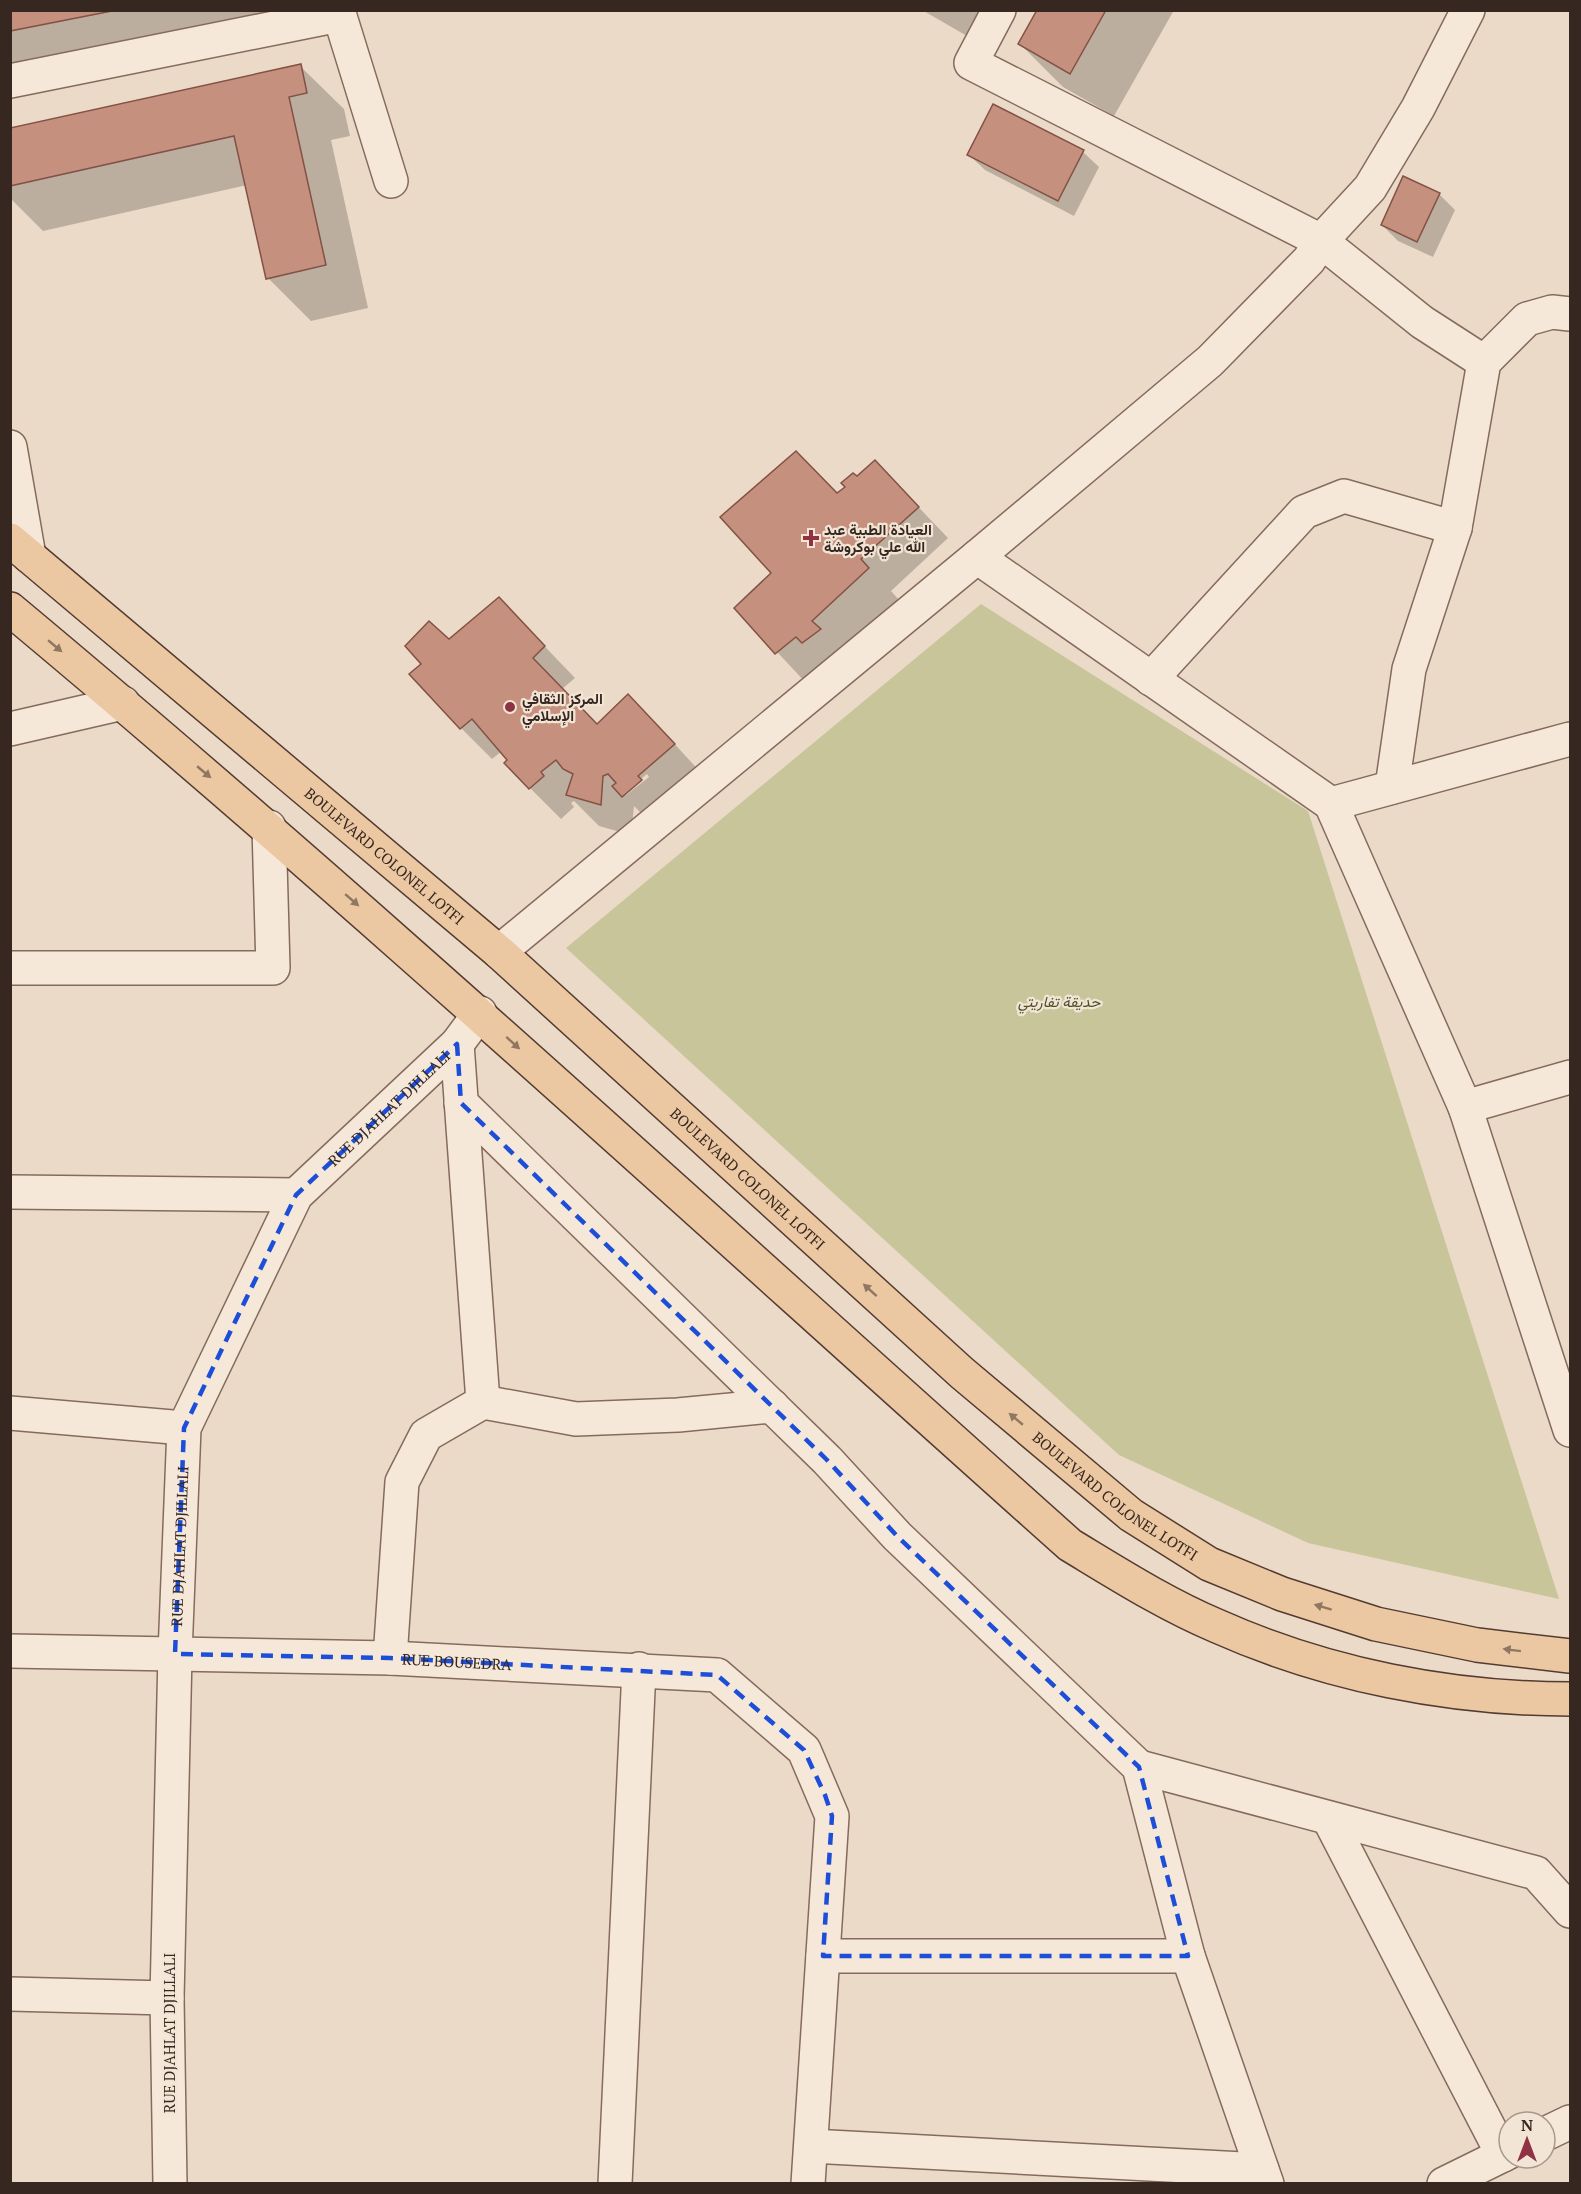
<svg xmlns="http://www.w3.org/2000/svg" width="1581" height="2194" viewBox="0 0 1581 2194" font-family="'PT Serif',Vazirmatn,serif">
<rect width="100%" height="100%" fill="#ebdac7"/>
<path fill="#c8c59b" d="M981,604l327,207 251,788 -251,-56 -189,-88 -553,-507z"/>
<g fill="#0003" fill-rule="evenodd">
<path d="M10,10h326l-326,63z"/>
<path d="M922,10h59l-14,26z"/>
<path d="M1039,10h135l-60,106 -51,-29 -43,-43z"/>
<path d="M300,66l44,43 6,27 -19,4 37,168 -57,13 -43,-43 -21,-93 -204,46 -33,-33v-69z"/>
<path d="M1083,152l16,15 -25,49 -89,-46 -16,-15z"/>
<path d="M1439,194l16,16 -22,47 -35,-16 -16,-16z"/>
<path d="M857,478l48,15 43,45 -57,53 8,9 -92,84 -71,-76 37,-35 64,-78z"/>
<path d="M499,599l76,79 -13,11 35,36 62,2 45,49 -50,50 -20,-20 -3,29 -32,-9 -25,-25 -3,2 3,4 -13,12 -31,-31 -28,-37 -10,8 -31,-31 -12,-87zM647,774l2,3 -23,18 -2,-2z"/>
</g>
<g fill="#c6907f" stroke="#825245" stroke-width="1.5">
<path d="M10,10h107l-107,21z"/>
<path d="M1037,10h69l-36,64 -52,-30z"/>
<path d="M301,64l6,29 -18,4 37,168 -60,14 -32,-143 -224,50v-58z"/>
<path d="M993,104l91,46 -26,51 -91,-46z"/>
<path d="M1403,176l37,17 -23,49 -36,-17z"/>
<path d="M796,451l41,42 8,-6 -4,-4 12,-10 4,3 18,-16 44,47 -58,52 8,9 -57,53 9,8 -19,14 -6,-6 -21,17 -41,-46 37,-35 -51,-56z"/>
<path d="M499,597l46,49 -12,12 64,66 31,-30 47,50 -37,32 4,4 -20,17 -10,-11 4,-3 -8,-9 -5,2 -2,29 -35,-10 7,-21 -10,-5 -7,-9 -15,12 3,4 -15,13 -25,-26 3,-3 -35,-41 -12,10 -51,-55 12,-10 -16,-18 24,-25 20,18z"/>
</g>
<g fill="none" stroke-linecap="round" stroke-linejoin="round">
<g stroke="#856b5d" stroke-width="36">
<g id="minor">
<path d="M338,10l53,171"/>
<path d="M999,10l-28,53 350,178 101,81 62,40"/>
<path d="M10,81l329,-66"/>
<path d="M10,447l19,109"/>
<path d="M977,557l354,247 134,303 105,323"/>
<path d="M1151,679l153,-167 40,-16 111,32"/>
<path d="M10,729l113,-26"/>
<path d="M1392,787l17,-118 46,-141 29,-166 43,-43 25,-7 18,2"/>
<path d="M1331,804l239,-65"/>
<path d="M499,952l478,-395 233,-196 99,-101 12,-19 49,-53 48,-80 50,-98"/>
<path d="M10,968h263l-4,-141"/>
<path d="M461,1103l366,357 70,76 242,231 49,189 79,228"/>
<path d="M1465,1107l105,-30"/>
<path d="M10,1192l286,3"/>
<path d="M483,1402l93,17 102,-4 94,-9"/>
<path d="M10,1413l174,15"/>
<path id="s1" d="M10,1651l380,7 327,17 87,75 28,66 -24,368"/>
<path d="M390,1658l12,-176 24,-47 57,-33 -26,-358"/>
<path d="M1139,1767l397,106 34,38"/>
<path d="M1329,1819l174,336"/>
<path d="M823,1956h365"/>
<path d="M10,1994l157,4"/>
<path d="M1545,2134l25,-12"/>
<path d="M811,2146l451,24"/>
<path id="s2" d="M170,2184l-3,-186 8,-344 9,-226 112,-233 161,-151 23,-31"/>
<path d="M615,2184l24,-515"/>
<path d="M1444,2184l65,-32"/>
</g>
</g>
<g stroke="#533b31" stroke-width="36">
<g id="major">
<path id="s3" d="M10,540l489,412 463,421 169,142 78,49 73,30 94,30 101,21 93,11"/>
<path d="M10,609c362,302 708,622 1060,936 48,29 95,59 147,81 110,49 233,73 353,73"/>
</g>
</g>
<use href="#minor" stroke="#f6e8d9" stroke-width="33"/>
<use href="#major" stroke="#ebc7a2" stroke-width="33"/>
</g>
<defs><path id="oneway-solid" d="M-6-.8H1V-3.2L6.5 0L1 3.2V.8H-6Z" transform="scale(1.5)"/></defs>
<g fill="#907761">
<use href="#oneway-solid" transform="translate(55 646) rotate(40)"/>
<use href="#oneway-solid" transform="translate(204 772) rotate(40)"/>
<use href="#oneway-solid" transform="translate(352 900) rotate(41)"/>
<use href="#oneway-solid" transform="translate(513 1043) rotate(42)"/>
<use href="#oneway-solid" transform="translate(870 1290) rotate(-138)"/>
<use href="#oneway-solid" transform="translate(1016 1419) rotate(-140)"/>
<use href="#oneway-solid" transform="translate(1323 1607) rotate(-163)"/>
<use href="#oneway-solid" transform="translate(1512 1650) rotate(-173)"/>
</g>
<path fill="none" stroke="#1d4ed8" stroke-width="4.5" stroke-dasharray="12 8" stroke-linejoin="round" d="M457,1044l4,59 366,357 70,76 242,231 49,189h-365l9,-140 -7,-21 -21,-45 -87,-75 -327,-17 -215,-4 9,-226 112,-233z"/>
<g fill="#8f3244" stroke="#f3e5d6" stroke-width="2">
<path d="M808 529h6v6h6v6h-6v6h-6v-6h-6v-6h6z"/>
<circle cx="510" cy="707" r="6"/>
</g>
<g text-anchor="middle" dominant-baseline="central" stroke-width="4.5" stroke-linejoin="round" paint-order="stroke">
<g font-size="15" font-weight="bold" fill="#362720" stroke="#f3e5d6" text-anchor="start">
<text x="824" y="529">العيادة الطبية عبد<tspan x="824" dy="17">الله علي بوكروشة</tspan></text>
<text x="522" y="698">المركز الثقافي<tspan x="522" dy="17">الإسلامي</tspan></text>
</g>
<g font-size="15" fill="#362720" stroke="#f3e5d6">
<text stroke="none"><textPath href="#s3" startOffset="490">BOULEVARD COLONEL LOTFI</textPath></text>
<text stroke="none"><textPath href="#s2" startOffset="1142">RUE DJAHLAT DJILLALI</textPath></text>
<text stroke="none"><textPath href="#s3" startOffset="976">BOULEVARD COLONEL LOTFI</textPath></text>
<text stroke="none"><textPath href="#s3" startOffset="1462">BOULEVARD COLONEL LOTFI</textPath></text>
<text stroke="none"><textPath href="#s2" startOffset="638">RUE DJAHLAT DJILLALI</textPath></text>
<text stroke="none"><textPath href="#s1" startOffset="447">RUE BOUSEDRA</textPath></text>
<text transform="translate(169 2033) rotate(-90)">RUE DJAHLAT DJILLALI</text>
</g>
<g font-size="15" font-style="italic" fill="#4e5128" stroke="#f3e5d6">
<text x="1059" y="1001">حديقة تفاريتي</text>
</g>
</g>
<rect width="1581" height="2194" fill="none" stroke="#362720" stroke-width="24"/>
<g transform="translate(1527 2140)"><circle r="28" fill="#f3e5d6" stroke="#a7998d" stroke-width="1.5"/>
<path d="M0-4.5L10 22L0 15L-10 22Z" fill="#8f3244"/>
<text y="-9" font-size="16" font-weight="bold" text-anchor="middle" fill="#362720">N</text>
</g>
</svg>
